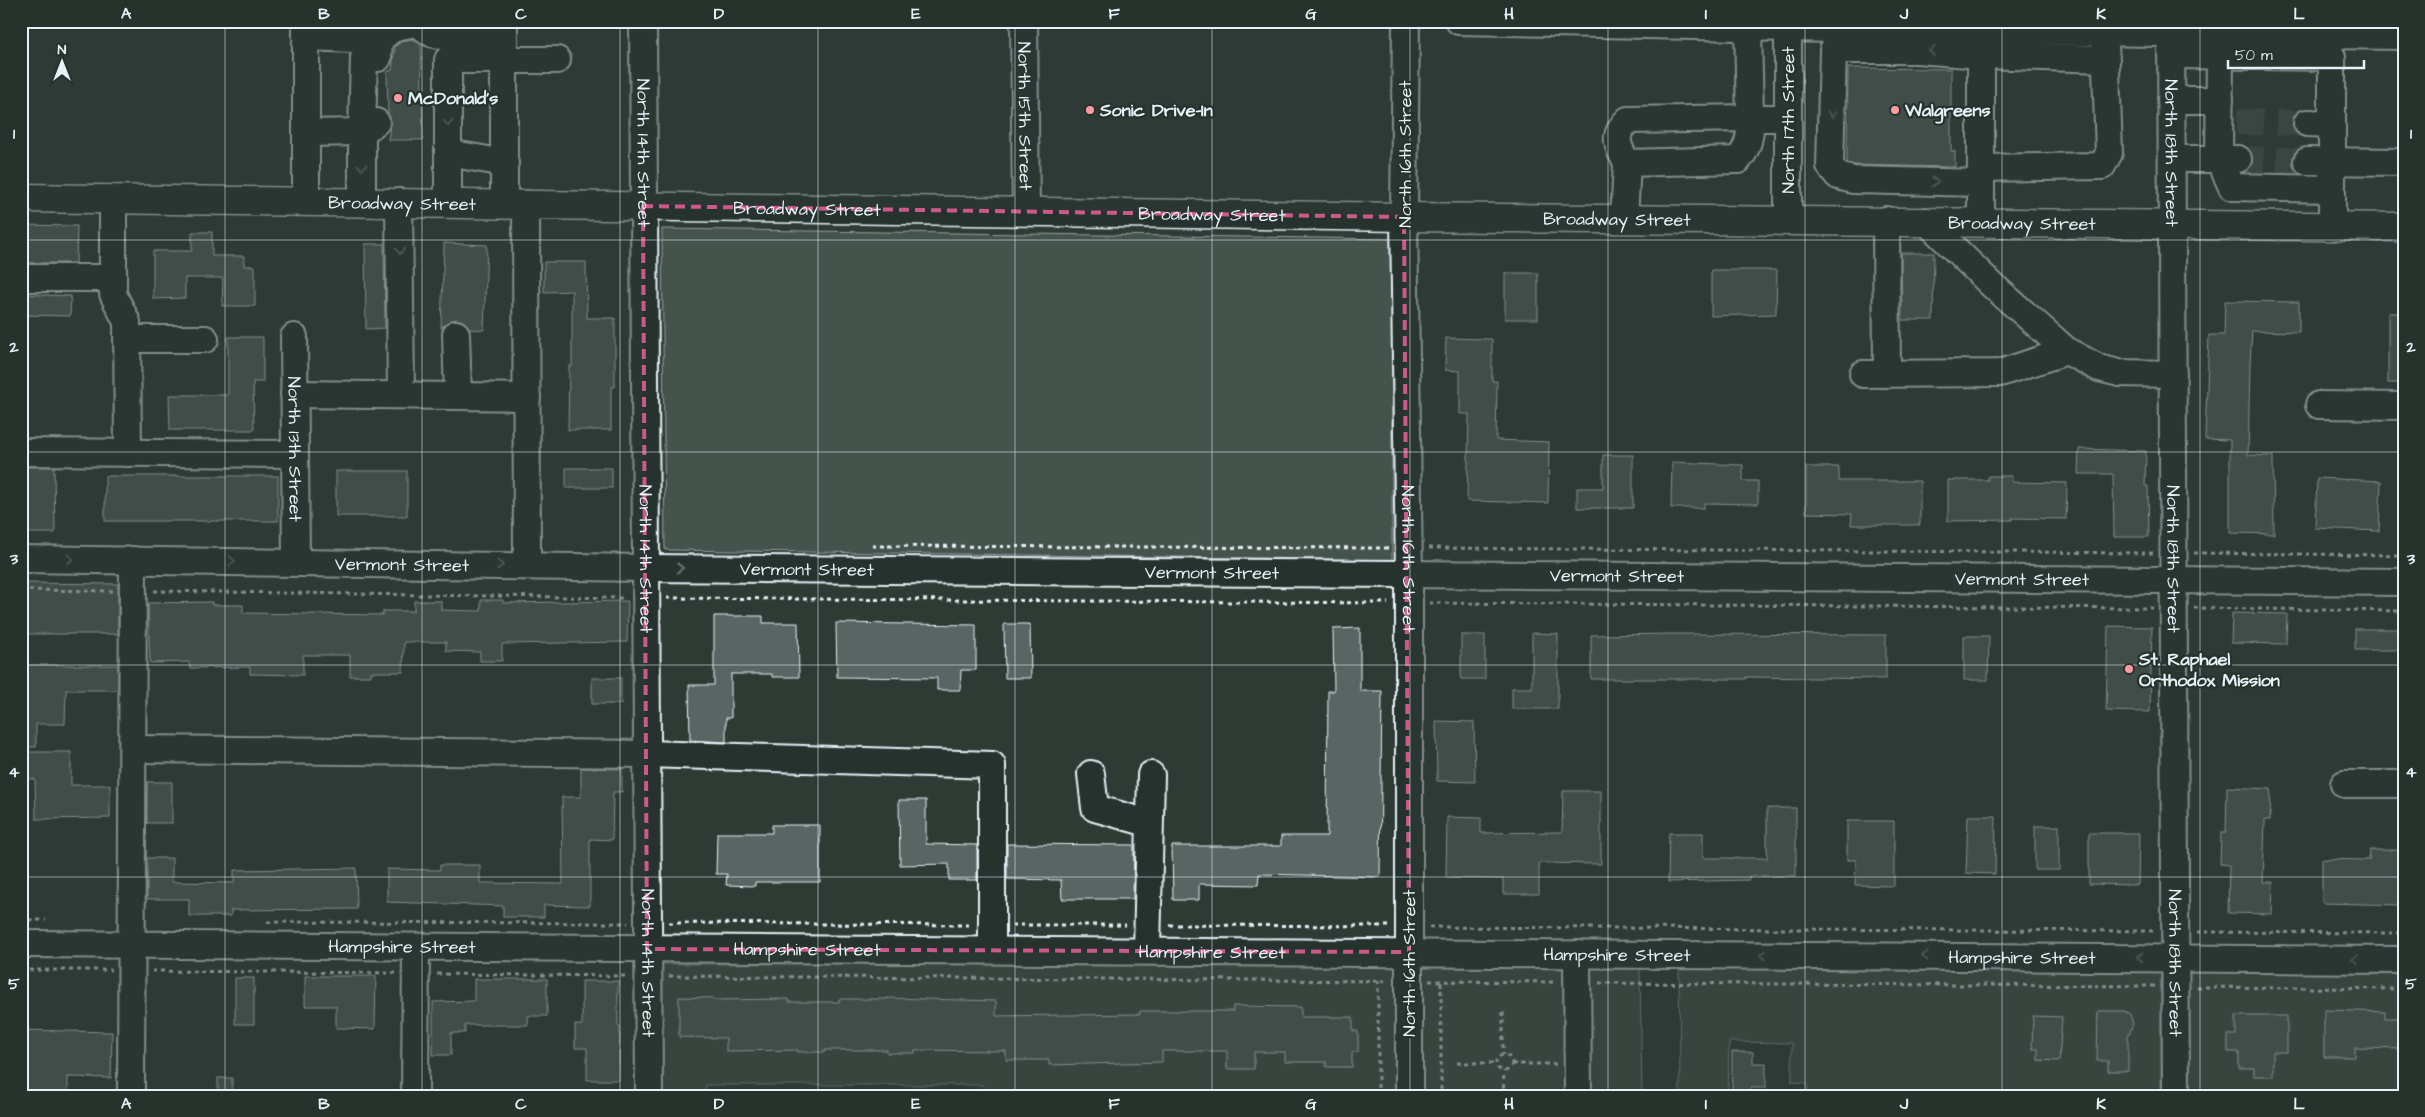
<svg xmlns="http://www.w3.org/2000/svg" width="2425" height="1117" viewBox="0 0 2425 1117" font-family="'Architects Daughter',sans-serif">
<rect width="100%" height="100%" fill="#2e3b35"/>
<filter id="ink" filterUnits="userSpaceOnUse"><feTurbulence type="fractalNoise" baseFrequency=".02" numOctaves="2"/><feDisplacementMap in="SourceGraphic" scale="10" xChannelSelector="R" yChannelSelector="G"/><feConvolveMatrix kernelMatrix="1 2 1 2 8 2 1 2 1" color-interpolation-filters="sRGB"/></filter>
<g filter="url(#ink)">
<g fill="#45524e" stroke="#96a2a3">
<path d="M662,229l730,10v321l-727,-10z"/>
<path d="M1396,963v133h-412l-1,-11h-277v11h-45v-132z"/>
<path d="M1419,963h221l2,133h-221z"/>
<path d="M1679,963l482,5v128h-353l-1,-13 -15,-1v-39l-63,-1 -1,54h-48z"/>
<path d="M2187,969l217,2v125h-216z"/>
</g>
<g fill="#596563" stroke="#e8f1f8">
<path d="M413,39l8,6 2,95h-35l3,-19 -3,-8 -1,-41 5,-2 3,-23 7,-6z"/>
<path d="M1848,68l103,1v82h4v16l-100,-2 -8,-2z"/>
<path d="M21,225l56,1 -1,37h-55z"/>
<path d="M192,232h20v24h32v10h11v40h-33l1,-28h-38v20l-32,1v-48h39z"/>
<path d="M444,243l43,2 -3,85 -14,-1 -7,-8 -7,-2 -8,3 -7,6z"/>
<path d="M365,244h19l1,84 -19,1z"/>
<path d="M1901,253h33l-1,67h-31z"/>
<path d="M544,262h42l1,56h28v69h-4v43h-43l1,-64h3v-75l-28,1z"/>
<path d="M1711,270h66l-1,44 -65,2z"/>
<rect x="1505" y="273" width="33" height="46"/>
<path d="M21,294l50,2 -1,20 -49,-1z"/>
<path d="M2225,301l74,1v30l-47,-1 -2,32 -2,92 25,1 1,78 -44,-1v-93l-25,-1 4,-104h15z"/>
<rect x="2388" y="313" width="16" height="70"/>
<path d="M228,337h35v45h-10l1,48h-84l-1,-35h59z"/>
<path d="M1446,338l46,1v42h5l-1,59 53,2 -1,61 -81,-2 2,-87h-9v-43l-15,-1z"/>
<path d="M2079,449l67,2 -1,35h3l1,51h-35l-1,-63h-35z"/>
<path d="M1603,455h30v53h-56v-20h26z"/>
<path d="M1672,462l71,3v16h15v23l-54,-1v5h-33z"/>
<path d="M21,467h33l1,66h-34z"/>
<path d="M1806,467h33v14h81v44h-69l1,-11 -46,-1z"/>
<rect x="566" y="468" width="46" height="20"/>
<rect x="336" y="471" width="71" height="45"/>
<rect x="105" y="476" width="173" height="45"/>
<path d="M1988,476h24v6l55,1 -1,36 -54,-1v2l-64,1v-41h40z"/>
<path d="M2317,478l64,3 -2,50 -64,-3z"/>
<path d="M21,583l97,1v50h-97z"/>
<path d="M481,600h22v3l125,-2 -1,41 -125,2v17h-22v-9l-34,-1v-9h-42l-1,30h-32v4h-21v-21h-47v20l-53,-1v-7l-60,1 -1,-6 -39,1 -2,-60 64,-1v3h31v8l140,2v-4h31v-10h27v9l40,1z"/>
<path d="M2232,613l55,1 -1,30 -55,-1z"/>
<path d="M714,616h49v7h35l1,54h-27v-3h-41v44h-5v24l-36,-2 -1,-55h25z"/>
<path d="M836,623l140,2v45h-15l-1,20h-23v-12l-100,-1z"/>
<path d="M1004,624h26l1,54h-26z"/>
<path d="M2108,626l44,1 -2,85 -44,-1z"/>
<path d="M1360,628v63h22l-2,186 -121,-3 -1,11 -59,-1v16h-26l-1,-54h109v-10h46l1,-145h6l-1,-62z"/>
<rect x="2355" y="629" width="49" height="21"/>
<path d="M1532,633l26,1v75h-46v-21h20z"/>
<path d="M1680,634l206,1v44l-140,-2v2h-155v-44z"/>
<rect x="1461" y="635" width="24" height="44"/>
<path d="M1964,636h25l-1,44h-24z"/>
<path d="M21,665h97v25h-52l-1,34h-29v23h-15z"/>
<rect x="592" y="678" width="29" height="26"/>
<path d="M1436,721l38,1 1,60 -38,-1z"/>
<path d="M23,752h48v33h39v33l-74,1 -1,-40h-12z"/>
<path d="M581,768l41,1v23h-9l-1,48 -22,-1v67l-46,-1v12h-41v-11l-116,-4v-33l53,1v-5h40v18l83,1 -1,-87h19z"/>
<rect x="147" y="782" width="25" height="41"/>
<path d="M2227,787l44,2 -1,31h-5l-2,62h10l-1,32 -44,-1 1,-48 -9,-1 1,-31h5z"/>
<path d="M1563,791h38v73l-62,-1v31h-36v-15l-57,-1 1,-61 34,1v15l81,-1z"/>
<path d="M899,800h27v44l51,1v35h-28v-16l-49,1z"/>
<path d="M1767,808h29v68h-47v4l-81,2 1,-49h34v25h64z"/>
<path d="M1968,816h28l-1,58 -29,-1z"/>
<path d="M1847,821h47v65l-39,-1 1,-25h-9z"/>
<path d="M772,825h48v57h-65v4l-29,-1 1,-11h-11l1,-41h55z"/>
<rect x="2035" y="826" width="24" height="44"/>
<path d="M2089,833h50l-1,52 -49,-1z"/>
<path d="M1007,844l127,1 -1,54h-71l-1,-19 -54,-1z"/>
<path d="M2370,850h29v29h3v26l-80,-2v-44l47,1z"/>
<path d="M147,858h25v24l62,1v-13l122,-2 1,41 -126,1v6h-42v-17h-42z"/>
<path d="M305,976h71l-1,53 -39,-1v-22h-31z"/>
<rect x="235" y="978" width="19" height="46"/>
<path d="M474,979h73v37h-19v9h-63v8h-14v22h-18v-53l41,-1z"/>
<path d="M582,981h36v44l2,1 -1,54h-32v-32h-12v-23h7z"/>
<path d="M679,997l34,1v2l76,-1v3h50v-3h48v-1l109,3v15l144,-2v-3h93v-5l68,1v10h52v14h5v21h-6v15h-26v-5h-41v-10h-31v17h-27v-18h-65v11l-113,3v-5h-43v-9l-91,-1v3h-28v-3h-62v2h-27v-2l-72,1v-13l-47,-1z"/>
<path d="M2324,1010l61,2v6h19v31l-49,-1v9h-31z"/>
<path d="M2098,1011h26l6,3 3,10 -5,12v35h-20v-10h-11z"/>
<path d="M2033,1016l29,1 -3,44 -21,-1v-11h-6z"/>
<path d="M2236,1016h51v36h-14v24h-19v-8h-15v-16h-11v-17h8z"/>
<path d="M21,1030l91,2 -1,46 -43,-1v19h-47z"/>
<path d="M1732,1052h21v11h13v25h-15v8h-19z"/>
<rect x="218" y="1078" width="14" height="18"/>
</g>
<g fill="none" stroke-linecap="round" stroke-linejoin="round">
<g stroke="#4a5652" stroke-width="26" stroke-dasharray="26 13" stroke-linecap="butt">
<path d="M2237,122l70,1"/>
<path d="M2238,159l69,2"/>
</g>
<g stroke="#e8f1f8" stroke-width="30">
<g id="minor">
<path d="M306,21v180"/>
<path d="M466,21l18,15 9,13"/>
<path id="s1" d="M643,21l6,1075"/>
<path id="s2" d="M1024,21l2,190"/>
<path id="s3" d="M1406,21l-2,196 5,357v522"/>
<path d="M1459,21l375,8 570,7"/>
<path d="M1788,21v198"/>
<path id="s4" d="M2171,21l5,1075"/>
<path d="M417,23l14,10 62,14"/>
<path d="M306,37l73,3 -15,17 -2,75 -56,1"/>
<path d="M1981,37v184"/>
<path d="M2171,55l161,2v169"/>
<path d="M378,58l1,-18 16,-13 31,-6"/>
<path d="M2171,100h49"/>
<path d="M2307,123l25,1"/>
<path d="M448,153l57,10"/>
<path d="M2172,159h47l1,-104"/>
<path d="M2238,159h-19l13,28 100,2"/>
<path d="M2307,161l97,1"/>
<path d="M1627,163c-10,-18 -15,-27 1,-43l122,-2 -2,-91"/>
<path d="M1981,168l121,-2 7,-13 -4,-112"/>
<path d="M1981,183l-128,-3 -15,-4 -8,-10 3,-116h84l64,5 125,4"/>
<path d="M113,199v95l14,28 1,131"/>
<path d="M362,202v-70l14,-10"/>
<path d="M399,202l2,193"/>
<path d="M448,203v-143h109"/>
<path d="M504,204v-183"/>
<path d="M526,204l1,361"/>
<path d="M1624,219l3,-56 111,-3c11,-12 13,-26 12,-42h38"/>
<path d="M1886,220l1,154"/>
<path d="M1926,221l66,64 75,66 32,17 20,5 54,1"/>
<path d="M21,278h92"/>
<path d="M456,334l2,62"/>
<path id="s5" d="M294,337l2,225"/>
<path d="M127,339h78"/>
<path d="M1863,374l137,-1 67,-22"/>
<path d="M294,394l233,3"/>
<path d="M2319,405l85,1"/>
<path d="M21,452l274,2"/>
<path id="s6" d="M21,559l625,9 1758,14"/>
<path d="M133,749l514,5 345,11v184"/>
<path d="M1091,774l4,34 53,15"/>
<path d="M2344,784h60"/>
<path id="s7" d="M21,944l2383,16"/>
<path d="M1147,950l4,-175"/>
<path d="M1577,954l1,142"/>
<path d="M131,1096l2,-536"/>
<path d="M415,1096l1,-149"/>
</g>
</g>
<g stroke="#e8f1f8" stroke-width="31">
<g id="major">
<path id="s8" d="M21,198l1383,19 1000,10"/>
</g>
</g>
<g stroke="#e8f1f8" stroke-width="3" stroke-dasharray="4 4" stroke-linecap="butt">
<path d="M872,546l516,2"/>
<path d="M1429,548l724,5"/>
<path d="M2194,553l210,2"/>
<path d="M21,590l92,1"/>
<path d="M154,591l472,7"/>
<path d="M667,598l721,5"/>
<path d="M1429,603l724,5"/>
<path d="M2194,608l210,3"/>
<path d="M21,920h25"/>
<path d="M267,922l361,1"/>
<path d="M669,923l302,2"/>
<path d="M1012,925h114"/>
<path d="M1169,925l219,1"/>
<path d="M1429,927l724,4"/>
<path d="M2197,932l207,1"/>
<path d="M21,970h90"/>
<path d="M152,971l244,2"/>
<path d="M437,974l191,2"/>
<path d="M669,976l719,5"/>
<path d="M1429,981l127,1"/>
<path d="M1441,982v114"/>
<path d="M1599,983l557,3"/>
<path d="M2197,987l207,2"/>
<path d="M1503,1012v43"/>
<circle cx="1504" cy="1063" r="8"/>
<path d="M1457,1063h39"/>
<path d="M1512,1064h44"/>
<path d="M1378,1096v-115"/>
<path d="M1503,1096l1,-25"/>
</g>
<use href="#minor" stroke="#26332d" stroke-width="26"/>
<use href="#major" stroke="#26332d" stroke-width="28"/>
</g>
<defs><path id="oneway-chevron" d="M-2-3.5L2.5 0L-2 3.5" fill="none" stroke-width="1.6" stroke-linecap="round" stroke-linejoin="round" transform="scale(1.25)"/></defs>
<g stroke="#6a7674">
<use href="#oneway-chevron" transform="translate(1932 51) rotate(-175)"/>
<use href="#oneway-chevron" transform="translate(1832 114) rotate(92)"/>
<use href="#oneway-chevron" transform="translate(448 123) rotate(90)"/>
<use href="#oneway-chevron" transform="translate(362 167) rotate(90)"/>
<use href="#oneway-chevron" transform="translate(1935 182) rotate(1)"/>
<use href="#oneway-chevron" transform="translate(400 251) rotate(90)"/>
<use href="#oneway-chevron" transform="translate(70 559)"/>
<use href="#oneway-chevron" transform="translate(232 561) rotate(1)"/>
<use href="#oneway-chevron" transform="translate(500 565) rotate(1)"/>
<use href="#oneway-chevron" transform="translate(680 568)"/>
<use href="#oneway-chevron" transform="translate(1763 955) rotate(-180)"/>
<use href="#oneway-chevron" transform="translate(1925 956) rotate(-180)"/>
<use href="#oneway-chevron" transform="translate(2140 957) rotate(-180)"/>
<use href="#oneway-chevron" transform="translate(2355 959) rotate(-179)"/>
</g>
</g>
<path d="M0 0H2425V1117H0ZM643,206l761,11 5,735 -762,-3z" fill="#2e3b35" fill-opacity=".55" fill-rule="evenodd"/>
<path fill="none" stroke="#cd598a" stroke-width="4" stroke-dasharray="10 6" stroke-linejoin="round" d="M643,206l761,11 5,735 -762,-3z"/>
<path fill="none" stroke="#e8f1f8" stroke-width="1" stroke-opacity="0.55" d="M225,21v1075M422,21v1075M620,21v1075M818,21v1075M1015,21v1075M1212,21v1075M1410,21v1075M1608,21v1075M1805,21v1075M2002,21v1075M2200,21v1075M21,240h2383M21,452h2383M21,665h2383M21,877h2383"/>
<g fill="#ff9aa2" stroke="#26332d" stroke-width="2">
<circle cx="398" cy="98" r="5"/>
<circle cx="1090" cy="110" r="5"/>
<circle cx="1895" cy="110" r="5"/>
<circle cx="2129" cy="669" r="5"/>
</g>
<g text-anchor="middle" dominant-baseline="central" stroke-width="4.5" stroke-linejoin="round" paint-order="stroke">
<g font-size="18" font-weight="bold" fill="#e8f1f8" stroke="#26332d" text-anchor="start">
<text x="408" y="98">McDonald's</text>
<text x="1100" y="110">Sonic Drive-In</text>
<text x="1905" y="110">Walgreens</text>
<text x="2139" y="659">St. Raphael<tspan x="2139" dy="21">Orthodox Mission</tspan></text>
</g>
<g font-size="18" fill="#e8f1f8" stroke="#26332d">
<text stroke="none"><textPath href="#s2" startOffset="95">North 15th Street</textPath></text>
<text transform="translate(1788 120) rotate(-90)">North 17th Street</text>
<text stroke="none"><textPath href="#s1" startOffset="132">North 14th Street</textPath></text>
<text transform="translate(1405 154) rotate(-90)">North 16th Street</text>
<text stroke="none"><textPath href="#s4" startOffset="132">North 18th Street</textPath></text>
<text stroke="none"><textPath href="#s8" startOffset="381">Broadway Street</textPath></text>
<text stroke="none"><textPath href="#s8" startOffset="786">Broadway Street</textPath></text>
<text stroke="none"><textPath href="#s8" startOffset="1191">Broadway Street</textPath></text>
<text stroke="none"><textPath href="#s8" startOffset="1596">Broadway Street</textPath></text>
<text stroke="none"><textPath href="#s8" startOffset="2001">Broadway Street</textPath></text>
<text stroke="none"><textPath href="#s5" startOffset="112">North 13th Street</textPath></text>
<text stroke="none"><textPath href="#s1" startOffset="538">North 14th Street</textPath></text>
<text stroke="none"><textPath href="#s3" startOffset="538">North 16th Street</textPath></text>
<text stroke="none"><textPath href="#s4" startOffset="538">North 18th Street</textPath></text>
<text stroke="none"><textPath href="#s6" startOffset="381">Vermont Street</textPath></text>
<text stroke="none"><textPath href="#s6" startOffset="786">Vermont Street</textPath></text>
<text stroke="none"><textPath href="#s6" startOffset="1191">Vermont Street</textPath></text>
<text stroke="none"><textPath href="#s6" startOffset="1596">Vermont Street</textPath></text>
<text stroke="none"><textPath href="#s6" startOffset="2001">Vermont Street</textPath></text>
<text stroke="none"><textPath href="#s7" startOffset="381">Hampshire Street</textPath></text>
<text stroke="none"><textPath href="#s7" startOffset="786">Hampshire Street</textPath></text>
<text stroke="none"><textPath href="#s7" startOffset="1191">Hampshire Street</textPath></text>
<text stroke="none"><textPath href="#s7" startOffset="1596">Hampshire Street</textPath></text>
<text stroke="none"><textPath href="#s7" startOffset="2001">Hampshire Street</textPath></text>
<text stroke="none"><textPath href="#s1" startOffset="942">North 14th Street</textPath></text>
<text transform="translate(1409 963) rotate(-90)">North 16th Street</text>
<text stroke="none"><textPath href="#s4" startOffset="942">North 18th Street</textPath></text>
</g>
</g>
<rect width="2425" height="1117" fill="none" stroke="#26332d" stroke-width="55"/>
<g transform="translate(62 62)" stroke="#26332d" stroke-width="4" paint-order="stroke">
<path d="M0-4L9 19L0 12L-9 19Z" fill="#e8f1f8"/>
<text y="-8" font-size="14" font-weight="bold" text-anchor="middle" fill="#e8f1f8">N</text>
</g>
<path d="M2228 60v8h136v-8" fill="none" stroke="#e8f1f8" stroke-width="2.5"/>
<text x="2235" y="60" font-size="15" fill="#e8f1f8" stroke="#26332d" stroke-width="4" paint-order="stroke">50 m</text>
<rect x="28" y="28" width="2370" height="1062" fill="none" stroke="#e8f1f8" stroke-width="2"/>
<g font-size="16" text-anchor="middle" font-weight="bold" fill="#e8f1f8">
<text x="126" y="19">A</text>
<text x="324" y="19">B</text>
<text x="521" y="19">C</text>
<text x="719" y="19">D</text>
<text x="916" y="19">E</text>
<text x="1114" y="19">F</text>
<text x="1311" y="19">G</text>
<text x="1509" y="19">H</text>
<text x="1706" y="19">I</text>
<text x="1904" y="19">J</text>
<text x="2101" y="19">K</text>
<text x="2299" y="19">L</text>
<text x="14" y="139">1</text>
<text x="2411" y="139">1</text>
<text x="14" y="352">2</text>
<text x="2411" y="352">2</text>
<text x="14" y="564">3</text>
<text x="2411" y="564">3</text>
<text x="14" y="777">4</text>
<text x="2411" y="777">4</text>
<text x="14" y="989">5</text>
<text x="2411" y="989">5</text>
<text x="126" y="1109">A</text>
<text x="324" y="1109">B</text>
<text x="521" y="1109">C</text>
<text x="719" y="1109">D</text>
<text x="916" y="1109">E</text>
<text x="1114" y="1109">F</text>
<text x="1311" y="1109">G</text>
<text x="1509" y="1109">H</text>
<text x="1706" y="1109">I</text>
<text x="1904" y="1109">J</text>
<text x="2101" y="1109">K</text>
<text x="2299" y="1109">L</text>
</g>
</svg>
